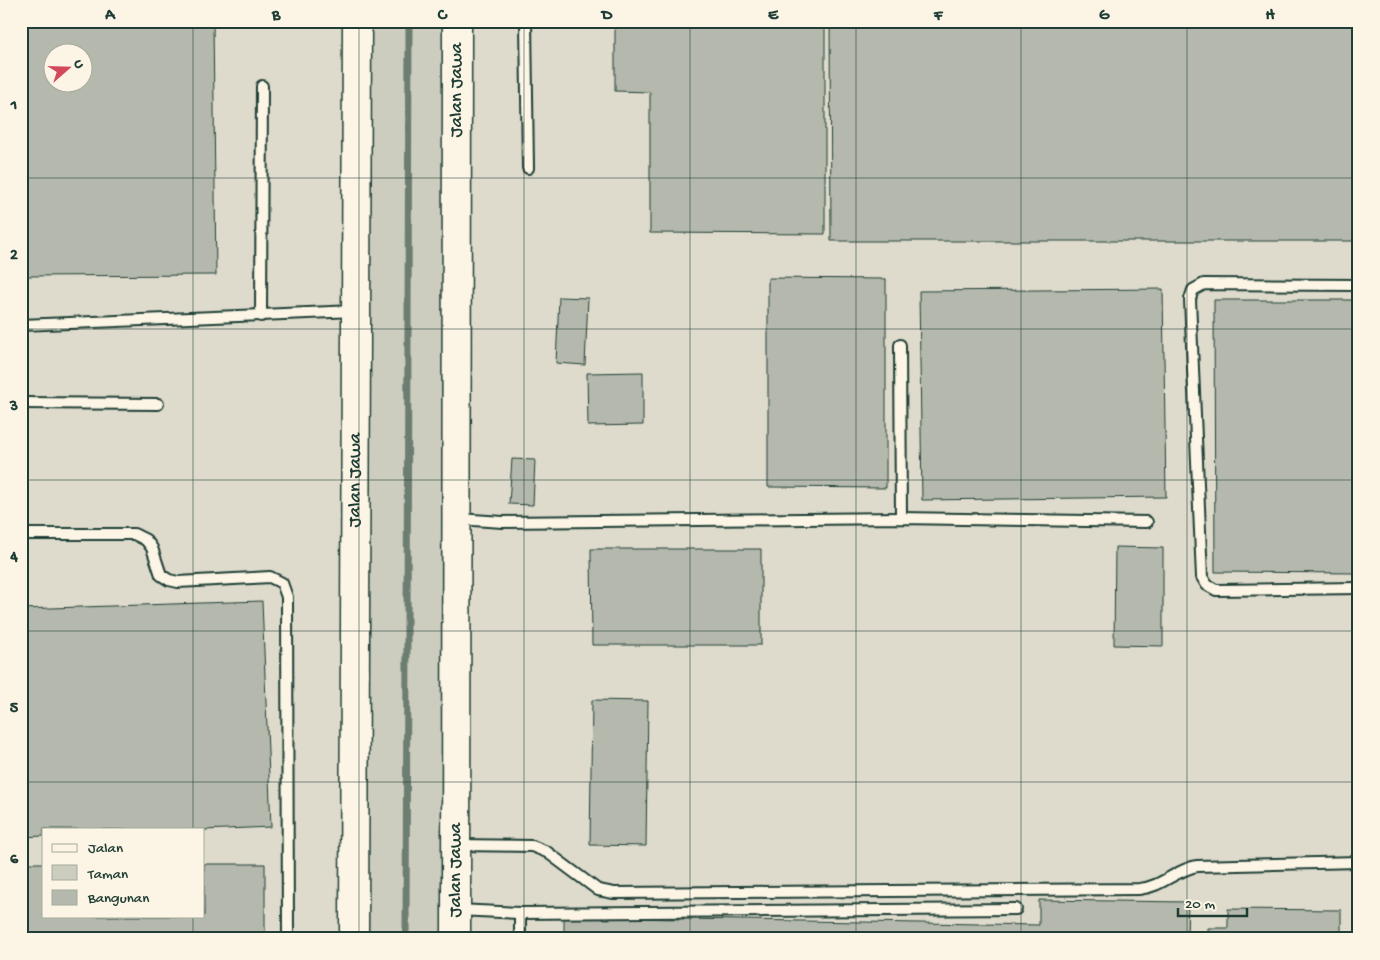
<svg xmlns="http://www.w3.org/2000/svg" width="1380" height="960" viewBox="0 0 1380 960" font-family="'Gochi Hand',sans-serif">
<rect width="100%" height="100%" fill="#efeada"/>
<filter id="ink" filterUnits="userSpaceOnUse"><feTurbulence type="fractalNoise" baseFrequency=".02" numOctaves="2"/><feDisplacementMap in="SourceGraphic" scale="10" xChannelSelector="R" yChannelSelector="G"/><feConvolveMatrix kernelMatrix="1 2 1 2 8 2 1 2 1" color-interpolation-filters="sRGB"/></filter>
<g filter="url(#ink)">
<path fill="#dedbcc" fill-rule="evenodd" d="M21,21h1338v918h-1338zM52,52h30v30h-30zM44,829h160v87h-160z"/>
<path fill="#cccdbf" stroke="#76857a" d="M357,21h100l-1,918h-102z"/>
<g fill="none" stroke-linecap="round" stroke-linejoin="round">
<path stroke="#6c7d71" stroke-width="7" d="M406,939l3,-918"/>
</g>
<g fill="#b5b9ad" stroke="#1f3d34" fill-rule="evenodd">
<path d="M21,21h192l3,254 -195,1zM52,52h30v30h-30z"/>
<path d="M615,21h210v213l-175,-1v-141l-35,-1z"/>
<path d="M830,21h529v220h-528z"/>
<path d="M768,278l118,1v209l-118,-1z"/>
<path d="M1163,289l3,208 -244,3 -3,-209z"/>
<path d="M559,297l29,1 -3,67 -29,-2z"/>
<path d="M1214,300h145v273l-144,-1z"/>
<path d="M643,372v53l-55,1 -1,-53z"/>
<path d="M512,459l23,1 -2,45 -24,-1z"/>
<path d="M1115,547l48,1v98l-49,-1z"/>
<path d="M591,549h170v96h-169z"/>
<path d="M262,601l9,226 -67,3 -160,-1v7l-23,1v-228z"/>
<path d="M592,700l56,1 -2,145 -56,-1z"/>
<path d="M21,863h23v53h160v-52h61v75h-244z"/>
<path d="M1039,900l149,2 -1,37h-623v-22l475,8z"/>
<path d="M1228,909l113,1v29h-133v-11h20z"/>
</g>
<g fill="none" stroke-linecap="round" stroke-linejoin="round">
<g stroke="#1f3d34" stroke-width="14">
<g id="lane">
<path d="M526,21l2,147"/>
<path d="M1359,285l-155,-1 -11,6 -3,9 12,278 5,8 9,5 143,-2"/>
<path d="M261,316l1,-230"/>
<path d="M21,325l334,-14"/>
<path d="M900,345l1,173"/>
<path d="M21,403l137,1"/>
<path d="M458,519l45,3 398,-4 246,4"/>
<path d="M21,534h113l12,6 6,8 9,27 8,5 9,2 92,-5 12,6 5,14 1,342"/>
<path d="M457,845l75,1 15,6 51,38 16,3 525,-4c23,-2 36,-19 58,-23l162,-4"/>
<path d="M457,910l63,3"/>
<path d="M520,939v-26l496,-4"/>
</g>
</g>
<g stroke="#1f3d34" stroke-width="31">
<g id="secondary">
<path id="s1" d="M354,939l3,-918"/>
<path id="s2" d="M456,939l1,-918"/>
</g>
</g>
<use href="#lane" stroke="#fcf5e5" stroke-width="10"/>
<use href="#secondary" stroke="#fcf5e5" stroke-width="28"/>
</g>
</g>
<path fill="none" stroke="#1f3d34" stroke-width="1" stroke-opacity="0.55" d="M193,21v808M359,21v918M524,21v918M690,21v918M856,21v918M1021,21v918M1187,21v918M21,178h1338M21,329h1338M21,480h1338M21,631h1338M21,782h1338M193,916v23"/>
<g text-anchor="middle" dominant-baseline="central" stroke-width="4" stroke-linejoin="round" paint-order="stroke">
<g font-size="19" fill="#1f3d34" stroke="#fcf5e5">
<text stroke="none"><textPath href="#s2" startOffset="849">Jalan Jawa</textPath></text>
<text stroke="none"><textPath href="#s1" startOffset="459">Jalan Jawa</textPath></text>
<text stroke="none"><textPath href="#s2" startOffset="69">Jalan Jawa</textPath></text>
</g>
</g>
<rect width="1380" height="960" fill="none" stroke="#fcf5e5" stroke-width="55"/>
<rect x="42" y="828" width="162" height="90" fill="#fcf5e5" stroke="#a4ab9e"/>
<rect x="52" y="844" width="25" height="8" fill="#fcf5e5" stroke="#a4ab9e"/>
<text x="88" y="852" font-size="15" fill="#1f3d34">Jalan</text>
<rect x="52" y="865" width="25" height="15" fill="#cccdbf" stroke="#a4ab9e"/>
<text x="88" y="878" font-size="15" fill="#1f3d34">Taman</text>
<rect x="52" y="890" width="25" height="15" fill="#b5b9ad" stroke="#a4ab9e"/>
<text x="88" y="902" font-size="15" fill="#1f3d34">Bangunan</text>
<g transform="translate(68 68) rotate(70)"><circle r="24" fill="#fcf5e5" stroke="#a4ab9e"/>
<path d="M0-4L9 19L0 12L-9 19Z" fill="#d1495b"/>
<text y="-8" font-size="14" font-weight="bold" text-anchor="middle" fill="#1f3d34">U</text>
</g>
<path d="M1178 908v8h69v-8" fill="none" stroke="#1f3d34" stroke-width="2.5"/>
<text x="1185" y="908" font-size="15" fill="#1f3d34" stroke="#fcf5e5" stroke-width="4" paint-order="stroke">20 m</text>
<rect x="28" y="28" width="1324" height="904" fill="none" stroke="#1f3d34" stroke-width="2"/>
<g font-size="16" text-anchor="middle" font-weight="bold" fill="#1f3d34">
<text x="110" y="19">A</text>
<text x="276" y="19">B</text>
<text x="442" y="19">C</text>
<text x="607" y="19">D</text>
<text x="773" y="19">E</text>
<text x="938" y="19">F</text>
<text x="1104" y="19">G</text>
<text x="1270" y="19">H</text>
<text x="14" y="109">1</text>
<text x="14" y="259">2</text>
<text x="14" y="410">3</text>
<text x="14" y="561">4</text>
<text x="14" y="712">5</text>
<text x="14" y="863">6</text>
</g>
</svg>
